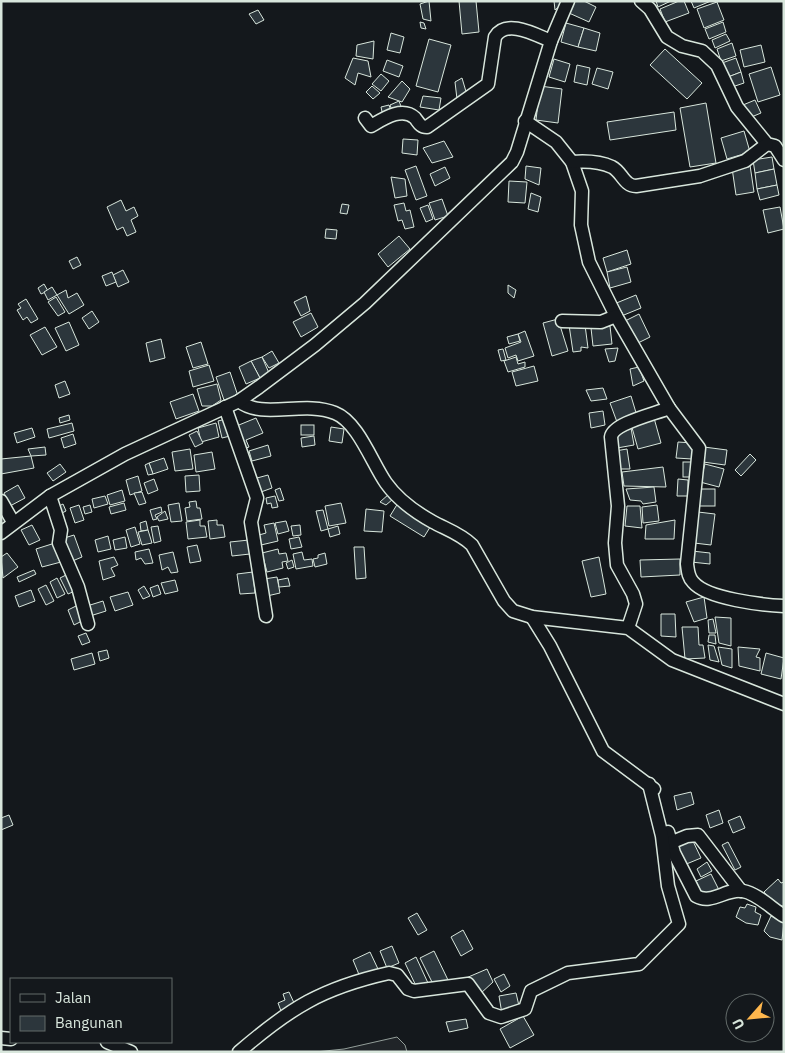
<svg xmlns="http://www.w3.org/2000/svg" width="785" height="1053" viewBox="0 0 785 1053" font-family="'IBM Plex Sans',sans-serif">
<rect width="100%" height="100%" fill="#14181c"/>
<path fill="#202428" stroke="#939e99" d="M397,1037l8,8 2,7h-92l29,-3z"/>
<g fill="#2c363c" stroke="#d8e6dc">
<path d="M429,1l2,20 -8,-2 -3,-15z"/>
<path d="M459,1h17l3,31 -17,2z"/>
<path d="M554,1h9v2l-8,7z"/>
<path d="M575,1h9l12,6 -7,15 -20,-9z"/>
<path d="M656,1h15l-13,6z"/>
<path d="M679,1h5l5,12 -24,9 -5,-13z"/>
<path d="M691,1h20l-17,7z"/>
<path d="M717,2l7,18 -20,8 -7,-19z"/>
<path d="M258,10l6,10 -8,4 -7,-10z"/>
<path d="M420,22l4,1 2,6 -5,-1z"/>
<path d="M723,22l3,10 -17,7 -4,-10z"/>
<path d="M566,23l18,5 -6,19 -17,-5z"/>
<path d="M584,28l16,5 -4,18 -18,-4z"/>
<path d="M391,33l13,4 -4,16 -13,-3z"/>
<path d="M726,34l4,7 -15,7 -3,-8z"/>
<path d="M429,39l22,6 -13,47 -22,-6z"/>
<path d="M374,41l-1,18 -17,-3 1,-11z"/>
<path d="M732,43l4,13 -15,5 -4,-12z"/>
<path d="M761,45l4,17 -21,5 -4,-17z"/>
<path d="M665,49l37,34 -15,16 -37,-34z"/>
<path d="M353,58l15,3 3,16 -13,-4 -3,12 -10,-7z"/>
<path d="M736,58l5,14 -13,5 -6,-14z"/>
<path d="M554,59l16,5 -5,18 -16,-5z"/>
<path d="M387,60l16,6 -4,11 -16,-6z"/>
<path d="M577,65l13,3 -3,17 -13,-3z"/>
<path d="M771,67l9,28 -22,7 -9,-28z"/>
<path d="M597,68l16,4 -5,17 -16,-5z"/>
<path d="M741,72l3,11 -12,4 -4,-10z"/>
<path d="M381,74l8,7 -8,10 -9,-7z"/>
<path d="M462,78l5,17 -10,4 -2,-17z"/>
<path d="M402,81l8,8 -8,13 -14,-5z"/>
<path d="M372,86l8,7 -7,6 -7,-7z"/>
<path d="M540,86l22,3 -4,34 -22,-3z"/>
<path d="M423,96l18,2 -2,12 -19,-3z"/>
<path d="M755,100l6,13 -12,5 -6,-13z"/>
<path d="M399,101l3,8 -9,4 -3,-8z"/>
<path d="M706,103l10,60 -26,4 -10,-59z"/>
<path d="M389,105l3,9 -9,2 -2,-9z"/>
<path d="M674,112l2,18 -66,10 -3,-18z"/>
<path d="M744,131l6,21 -23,7 -6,-21z"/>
<path d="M403,139l15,1 -1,15 -15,-2z"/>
<path d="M444,141l9,16 -21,6 -9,-15z"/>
<path d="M772,157l2,12 -19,4 -2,-13z"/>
<path d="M750,165l4,27 -18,3 -4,-27z"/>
<path d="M416,166l11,30 -11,4 -11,-30z"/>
<path d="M526,166l15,2 -2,17 -14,-6z"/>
<path d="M445,167l5,11 -15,8 -5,-12z"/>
<path d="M774,169l3,16 -20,4 -2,-16z"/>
<path d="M391,177l14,2 2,17 -12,2z"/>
<path d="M509,181l18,1 -2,21 -17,-1z"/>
<path d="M777,185l2,10 -19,5 -3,-11z"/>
<path d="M531,193l10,4 -3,15 -10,-3z"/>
<path d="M442,199l6,17 -13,4 -6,-17z"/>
<path d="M121,200l5,11 8,-4 4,9 -7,4 5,12 -9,4 -4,-9 -6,3 -10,-23z"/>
<path d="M404,203l2,8 4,-1 4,17 -9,2 -3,-9 -4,1 -4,-16z"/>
<path d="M342,204l7,1 -2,9 -7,-1z"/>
<path d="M428,205l5,14 -7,3 -6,-14z"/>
<path d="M780,207l4,22 -16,4 -5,-23z"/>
<path d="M326,229l11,1 -1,9 -11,-1z"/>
<path d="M399,236l11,13 -22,18 -10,-13z"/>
<path d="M627,250l4,14 -24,8 -4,-14z"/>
<path d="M77,257l4,8 -8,4 -4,-8z"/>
<path d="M627,267l4,15 -21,6 -3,-16z"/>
<path d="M123,270l6,12 -11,5 -5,-12z"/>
<path d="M112,272l4,10 -10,4 -4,-10z"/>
<path d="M44,284l4,7 -7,3 -3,-6z"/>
<path d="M508,285l8,5 -2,8 -6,-5z"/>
<path d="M52,287l5,8 -9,5 -4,-8z"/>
<path d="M66,290l2,8 9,-5 7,12 -15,9 -12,-19z"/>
<path d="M636,295l5,13 -22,9 -5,-13z"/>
<path d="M306,296l4,15 -9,5 -7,-14z"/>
<path d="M56,297l9,15 -7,4 -10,-14z"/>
<path d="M26,299l12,20 -7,4 -4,-6 -4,3 -6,-10 4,-2 -3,-4z"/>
<path d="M92,311l7,11 -10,7 -7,-11z"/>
<path d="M311,313l7,14 -17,10 -8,-15z"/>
<path d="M639,314l11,23 -12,6 -17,-20z"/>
<path d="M558,319l10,32 -16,5 -9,-33z"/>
<path d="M69,322l10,23 -13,6 -11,-23z"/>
<path d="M569,325h16l3,23 -7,-1v4l-8,1z"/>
<path d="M610,326l2,18 -19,2 -2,-18z"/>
<path d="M45,327l12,20 -15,8 -12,-20z"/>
<path d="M525,331l9,25 -16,5 -2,-6 -8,3 -3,-10 16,-6 -3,-8z"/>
<path d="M518,334l2,7 -11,3 -2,-7z"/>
<path d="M161,339l4,19 -15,4 -4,-19z"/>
<path d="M201,342l7,22 -15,4 -7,-21z"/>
<path d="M618,348l-3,13 -6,1 -4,-13z"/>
<path d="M503,349l3,11 -5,1 -3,-11z"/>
<path d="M272,351l7,12 -10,5 -7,-11z"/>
<path d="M262,357l7,16 -9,5 -9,-17z"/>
<path d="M516,357l2,7 7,-2v5l-17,5 -4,-11z"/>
<path d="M251,361l9,17 -14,6 -7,-17z"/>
<path d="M209,365l5,16 -21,6 -4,-16z"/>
<path d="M534,366l4,15 -22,5 -4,-14z"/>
<path d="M639,367l5,14 -11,5 -3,-17z"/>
<path d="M230,372l8,24 -14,4 -8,-23z"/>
<path d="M65,381l5,13 -11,4 -4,-13z"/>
<path d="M217,384l4,16 -9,6h-10l-5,-17z"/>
<path d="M603,388l4,11 -16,2 -5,-11z"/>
<path d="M193,394l6,17 -23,8 -6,-17z"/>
<path d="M631,396l6,20 -20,6 -7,-19z"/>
<path d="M603,411l2,14 -14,3 -2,-15z"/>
<path d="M69,415l1,5 -10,3 -1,-5z"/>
<path d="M256,418l7,15 -17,7 3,7 -6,2 -9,-22z"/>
<path d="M654,418l7,25 -23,6 -7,-25z"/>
<path d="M226,419l4,17 -8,2 -4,-17z"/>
<path d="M72,423l2,8 -25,7 -2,-9z"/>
<path d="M216,423l3,14 -18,5 -3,-14z"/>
<rect x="301" y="425" width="13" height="10"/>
<path d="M331,427l13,2 -2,14 -13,-2z"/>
<path d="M32,428l3,9 -18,6 -3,-10z"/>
<path d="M631,428l3,17 -17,3 -3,-17z"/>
<path d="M197,431l6,12 -8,4 -6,-12z"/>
<path d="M73,434l3,10 -12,4 -3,-10z"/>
<path d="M314,436l1,9 -13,2 -1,-9z"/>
<path d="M678,442l15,1 -1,16 -16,-1z"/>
<path d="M268,445l3,11 -19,5 -3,-10z"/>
<path d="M45,447l1,8 -15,1 -3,-7z"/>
<path d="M704,447l23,3 -2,15 -22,-3z"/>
<path d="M190,449l3,20 -18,2 -3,-19z"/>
<path d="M627,449l3,20h-11l-4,-18z"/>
<path d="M212,452l3,17 -19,3 -2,-17z"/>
<path d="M750,454l6,6 -15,16 -6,-6z"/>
<path d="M31,456l3,12 -33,6v-15z"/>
<path d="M164,458l4,11 -15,5 -4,-11z"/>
<rect x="683" y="462" width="11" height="15"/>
<path d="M149,463l4,11 -5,1 -3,-10z"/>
<path d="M60,464l6,8 -13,9 -6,-8z"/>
<path d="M705,464l19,5 -5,18 -19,-5z"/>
<path d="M663,467l3,20 -42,-1 -2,-14z"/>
<path d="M199,475l1,16 -14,1 -1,-16z"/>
<path d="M268,475l4,13 -11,4 -4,-14z"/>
<path d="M138,476l4,15 -12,4 -4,-15z"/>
<path d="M154,479l4,11 -10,4 -4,-11z"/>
<path d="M678,479l10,1v16h-11z"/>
<path d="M18,485l7,13 -15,8 -6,-13z"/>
<path d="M654,487l2,15 -13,2 -2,-3 -11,-1 -4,-11z"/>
<path d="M280,488l4,12 -5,1 -4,-11z"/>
<rect x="699" y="489" width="16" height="17"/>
<path d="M122,490l3,11 -15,4 -3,-10z"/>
<path d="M142,492l4,11 -7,2 -5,-12z"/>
<path d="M389,494l4,5 -7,6 -6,-3z"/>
<path d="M105,496l3,8 -14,4 -2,-9z"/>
<path d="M275,496l3,11 -6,1 -1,-5 -4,1 -1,-6z"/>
<path d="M196,501l1,7h3l2,11 -15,2 -2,-13 5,-1 -1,-5z"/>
<path d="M124,503l2,7 -15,4 -2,-7z"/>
<path d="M179,503l3,18 -11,1 -3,-17z"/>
<path d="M341,503l5,20 -17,3 -4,-20z"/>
<path d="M398,503l34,21 -8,13 -34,-21z"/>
<path d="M63,504l3,7 -8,4 -3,-7z"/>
<path d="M79,505l5,15 -9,3 -5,-15z"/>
<path d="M90,505l2,7 -7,2 -2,-7z"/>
<path d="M657,505l2,16 -16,2 -1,-16z"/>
<path d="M627,506h13l2,22 -17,-2z"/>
<path d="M161,507l1,5 -7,3 2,4 -4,1 -3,-10z"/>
<path d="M366,509l18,2 -2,21 -18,-1z"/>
<path d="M323,510l5,19 -7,2 -5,-20z"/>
<path d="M165,511l3,8 -9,2 -2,-4z"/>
<path d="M698,512l17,2 -4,31 -17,-2z"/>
<path d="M200,520v6h5l2,11 -19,2 -2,-17z"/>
<path d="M217,520v5h6l2,12 -15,2 -2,-18z"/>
<path d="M675,520l-1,19h-29l1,-14z"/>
<path d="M146,521l2,9 -7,1 -1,-8z"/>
<path d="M286,521l3,10 -11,3 -3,-11z"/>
<path d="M274,523l4,18 -17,4 -2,-10 7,-2 -2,-8z"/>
<path d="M32,525l8,15 -11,5 -8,-15z"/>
<path d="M300,525l1,10 -8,1 -2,-10z"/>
<path d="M158,526l3,15 -7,2 -3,-16z"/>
<path d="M338,526l2,8 -10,3 -2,-8z"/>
<path d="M135,527l5,17 -9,3 -5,-17z"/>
<path d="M148,530l4,13 -10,2 -4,-13z"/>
<path d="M74,535l8,22 -12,5 -9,-23z"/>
<path d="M108,536l3,13 -13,3 -3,-12z"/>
<path d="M125,537l2,11 -12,2 -2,-10z"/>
<path d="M299,537l3,10 -11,2 -2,-10z"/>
<path d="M249,540l1,14 -18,2 -2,-14z"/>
<path d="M55,543l6,19 -19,5 -6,-18z"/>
<path d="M197,545l4,16 -11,2 -3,-16z"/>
<path d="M354,547h10l2,31 -10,1z"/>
<path d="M149,549l4,14 -8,1 -4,-6 -5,2 -1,-8z"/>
<path d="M278,549l1,5 7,-1 2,8 -6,1 1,6 -16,4 -5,-19z"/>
<path d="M692,551l18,2v11l-19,-2z"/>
<path d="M173,552l5,20 -7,1 -3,-6 -6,3 -3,-15z"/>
<path d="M302,552l2,8 8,-1 1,7 -17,3 -3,-15z"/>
<path d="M7,553l11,14 -15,11 -2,-21z"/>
<path d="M325,553l2,11 -12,3 -2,-8 5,-1v-3z"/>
<path d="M114,557l4,8 -7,3 4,8 -12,4 -4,-19z"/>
<path d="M599,557l7,37 -15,3 -9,-36z"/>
<path d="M680,559v16l-39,2 -1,-17z"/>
<path d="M292,560l2,7 -6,2 -2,-6z"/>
<path d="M34,570l2,4 -17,8 -2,-5z"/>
<path d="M253,572l2,21 -15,1 -3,-20z"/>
<path d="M68,574l7,17 -7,3 -8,-16z"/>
<path d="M277,577l3,16 -13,3 -3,-17z"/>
<path d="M57,578l8,16 -8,4 -7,-16z"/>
<path d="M288,578l2,8 -11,1 -1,-7z"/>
<path d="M175,580l3,11 -13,3 -4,-11z"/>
<path d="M46,585l8,16 -8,4 -8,-16z"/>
<path d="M158,585l3,9 -8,3 -3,-9z"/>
<path d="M144,586l6,10 -7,3 -5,-9z"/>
<path d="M31,590l4,11 -16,6 -4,-11z"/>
<path d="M128,592l5,13 -18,6 -5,-14z"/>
<path d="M704,597l3,21 -13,4 -8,-20z"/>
<path d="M103,601l3,10 -16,5 -3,-10z"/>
<path d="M76,606l6,15 -8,4 -6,-15z"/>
<path d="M661,614h14l1,23 -15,-1z"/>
<path d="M715,617l16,1v28l-12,-3z"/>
<path d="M713,619l3,14h-7l-1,-13z"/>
<path d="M682,627h16l1,18h4l2,13 -20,1z"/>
<path d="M86,633l4,9 -8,3 -4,-9z"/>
<path d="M709,635h6l1,9 -8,-2z"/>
<path d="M708,645l6,1 5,16 -9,-2z"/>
<path d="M718,647l14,2v19l-10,-3z"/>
<path d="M738,647l22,2 -4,8 4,1v13l-21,-5z"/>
<path d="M107,650l2,8 -9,3 -2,-9z"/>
<path d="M92,653l3,11 -21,6 -3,-11z"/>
<path d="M766,653l18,5 -3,21 -20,-5z"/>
<path d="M691,792l3,12 -17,6 -3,-14z"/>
<path d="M719,810l4,13 -13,5 -4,-13z"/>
<path d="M9,815l4,10 -12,5v-12z"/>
<path d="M740,816l5,12 -12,5 -5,-12z"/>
<path d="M692,839l9,19 -17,7 -7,-17z"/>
<path d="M728,842l13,25 -6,3 -13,-25z"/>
<path d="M707,862l5,9 -11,6 -4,-8z"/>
<path d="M711,874l8,16 -16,6 -7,-15z"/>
<path d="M778,879l3,4 3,-1v24h-8l-12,-14z"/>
<path d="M747,904l9,3 -1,5 6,3 -3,10 -12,-2 -10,-6 4,-10 5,1z"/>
<path d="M417,913l10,17 -9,5 -10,-17z"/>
<path d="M771,916l13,6 -2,18 -12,-3 -6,-6z"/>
<path d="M463,930l10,19 -12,7 -10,-19z"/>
<path d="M392,946l7,17 -12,5 -7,-17z"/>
<path d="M434,951l14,29 -14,6 -14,-28z"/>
<path d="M370,952l8,17 -18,8 -7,-17z"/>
<path d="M416,957l12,26 -11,5 -12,-25z"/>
<path d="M487,969l6,13 -13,12 -14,-16z"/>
<path d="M504,974l6,12 -9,6 -7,-13z"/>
<path d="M289,992l6,13 -14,6 -3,-8 7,-3 -2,-6z"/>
<path d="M516,993l4,17 -18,4 -3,-18z"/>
<path d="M523,1016l11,19 -24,13 -10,-19z"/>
<path d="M466,1019l2,9 -19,4 -3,-10z"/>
</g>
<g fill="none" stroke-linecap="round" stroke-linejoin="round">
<g stroke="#d8e6dc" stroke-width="15">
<g id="minor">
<path d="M641,1l9,8 17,28 15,9 20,5 15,14 20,42 30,37 8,2 9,14"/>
<path d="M365,118l6,8c12,-7 31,-20 44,-8 4,5 5,9 12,9l61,-43 7,-47c11,-19 41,-2 56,4"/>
<path d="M525,121l31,21 16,20 10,29 -1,34 8,37 27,54 53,92 30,40 -12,116c1,7 1,13 6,18 14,17 70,23 91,24"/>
<path d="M572,162c13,-1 27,-1 40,5 10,5 12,19 24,19l64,-10 45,-15 22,-17"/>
<path d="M562,321l39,1 15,-6"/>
<path d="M239,401c23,19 65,-1 96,12 23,9 37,50 51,70 12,17 29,29 47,39 13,7 28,12 39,23l32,56 9,10 19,6 96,11 44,32 112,44"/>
<path d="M225,407l32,91 -6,24 15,94"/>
<path d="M50,496l11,34 -2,13 19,44 10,37"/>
<path d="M1,501l12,21"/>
<path d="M1,533l49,-37 75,-42 114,-53 20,-14 56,-42 50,-42 147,-141 5,-10 34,-111 17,-40"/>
<path d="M532,617l18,29 53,105 51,38"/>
<path d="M628,628l8,-24 -3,-10 -16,-29 -2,-22 3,-37 -7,-69c2,-14 44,-23 58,-29"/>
<path d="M668,832l6,21 22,43c16,9 30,-8 47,-5 15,3 28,17 41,25"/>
<path d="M670,843l17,-7 11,-1 43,56"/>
<path d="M1,1038l10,1"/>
<path d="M107,1042l24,10"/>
<path d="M239,1052c51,-44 83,-64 150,-79l8,2 11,14 6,2 54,-7 21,29 12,4 24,-8 6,-18 37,-18 71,-9 40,-40 -11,-38 -6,-50 -13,-52"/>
</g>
</g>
<use href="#minor" stroke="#14181c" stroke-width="12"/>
</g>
<rect width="785" height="1053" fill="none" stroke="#d8e6dc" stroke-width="5"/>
<rect x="10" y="978" width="162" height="65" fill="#14181c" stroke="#626a69"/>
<rect x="20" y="994" width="25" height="8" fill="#14181c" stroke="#626a69"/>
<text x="55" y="1003" font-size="15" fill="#d8e6dc">Jalan</text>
<rect x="20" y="1016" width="25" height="15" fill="#2c363c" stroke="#626a69"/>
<text x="55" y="1028" font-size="15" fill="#d8e6dc">Bangunan</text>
<g transform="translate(750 1018) rotate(243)"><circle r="24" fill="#14181c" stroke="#626a69"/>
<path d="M0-4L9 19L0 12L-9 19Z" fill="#ffb74d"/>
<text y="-8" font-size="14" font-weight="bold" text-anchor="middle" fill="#d8e6dc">U</text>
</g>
</svg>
